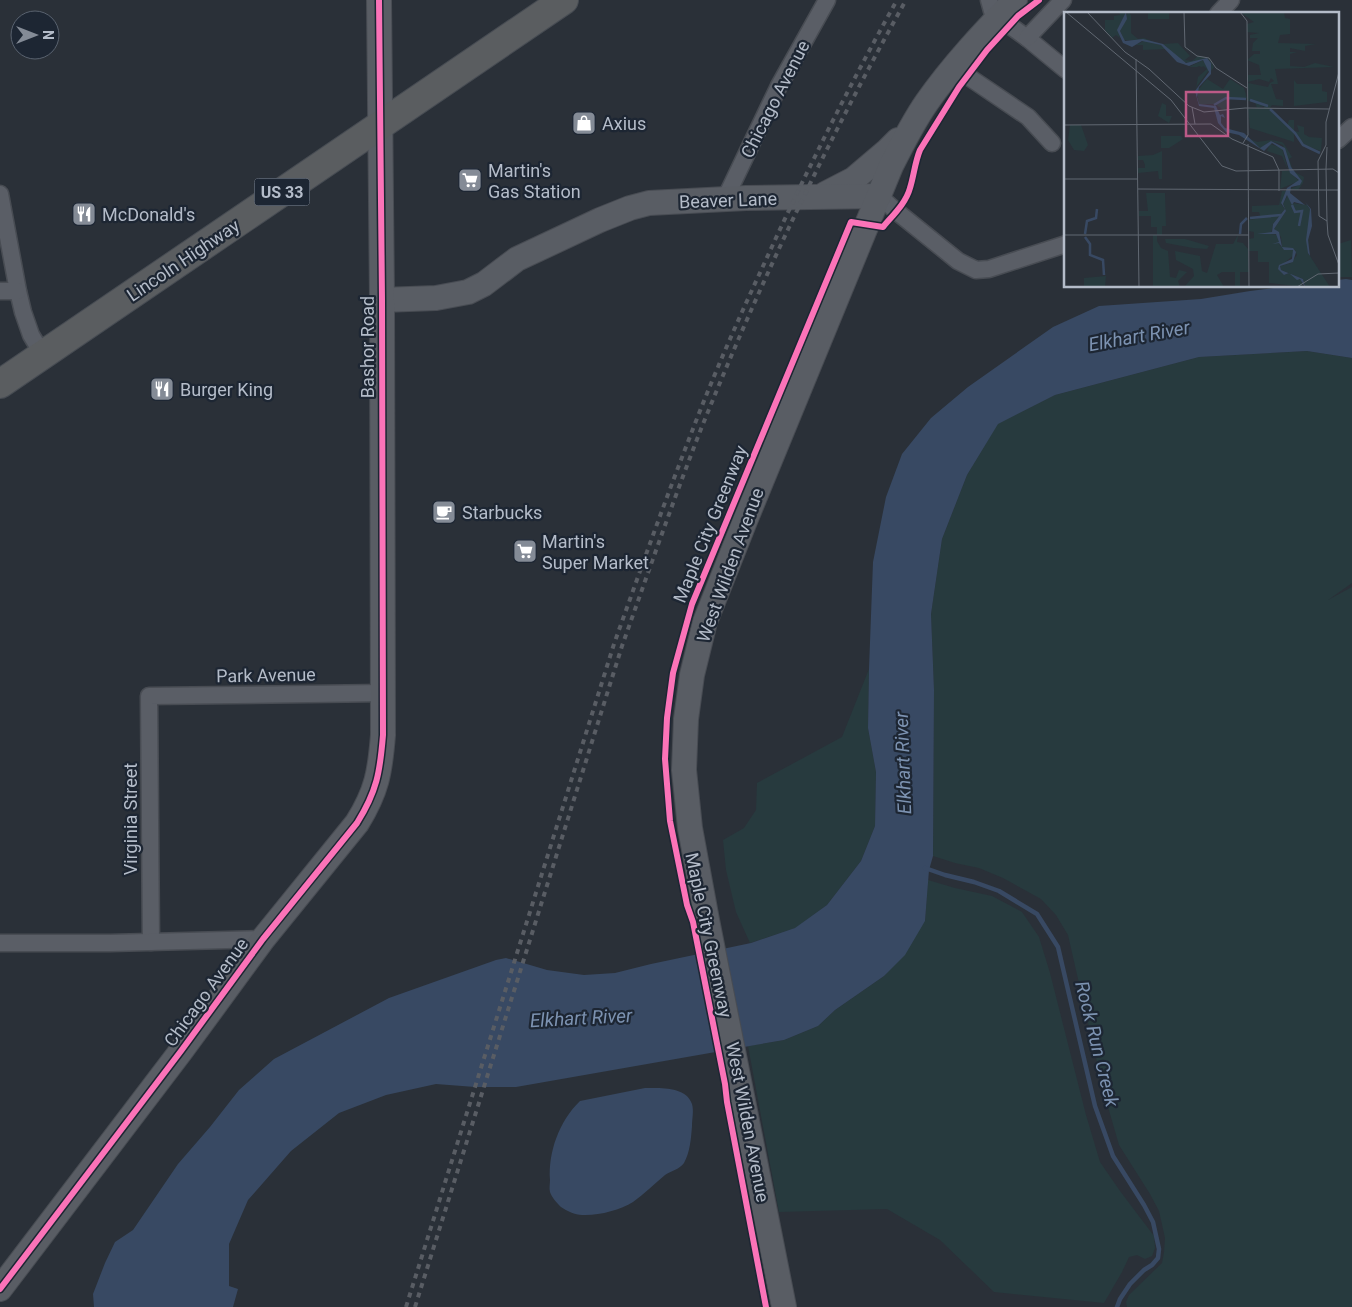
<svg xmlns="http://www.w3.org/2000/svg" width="1352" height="1307" viewBox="0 0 1352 1307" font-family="Roboto,sans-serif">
<rect width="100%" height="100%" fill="#2a3038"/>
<g fill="#273a3e">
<path d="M1351,240l1,37h-14v-33z"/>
<path d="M1307,351l45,7v225l-24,17 24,-13v720h-225l-1,-5 3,-7 33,-32 2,-11 1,-14 -6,-27 -9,-17 -31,-49 -15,-52 -36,-158 -12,-20 -15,-16 -38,-21 -24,-10 -24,-5 -22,-7 1,-166 -3,-76 11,-75 25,-64 31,-52 57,-28 144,-38z"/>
<path d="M869,669l-1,59 8,44 -1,54 -14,35 -34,44 -31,23 -46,15 -14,-31 -10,-42 -3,-30 21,-12 12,-18 1,-27 85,-46z"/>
<path d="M928,880l27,8 37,8 30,16 17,25 11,36 36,142 14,47 20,29 34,45 1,12 -3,8 -7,3 -8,-4 -8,2 -7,15 -18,31 -110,-11 -54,-52 -53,-31 -108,3 -31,-166 36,-6 34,-14 17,-16 49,-34 41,-55z"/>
</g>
<g fill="#384963">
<path d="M1346,279l6,1v78l-45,-7 -108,6 -144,38 -57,29 -31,51 -25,64 -11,75 3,76 -1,166 -4,14 -4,51 -20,34 -21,21 -49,34 -17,16 -34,14 -268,47h-41l-39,-3 -50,11 -47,18 -48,38 -43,49 -19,44v42l9,3 -5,18h-139l-1,-13 12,-31 10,-21 18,-12 45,-66 32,-37 29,-37 35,-31 115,-61 107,-38 10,-2 41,12 37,5 31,-2 36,-9 100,-21 44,-15 32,-23 34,-44 14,-35 1,-54 -8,-44 1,-59 4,-107 13,-65 16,-43 29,-36 37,-31 85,-60 46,-21 102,-7 49,-8 39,-5h49v-6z"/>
<path d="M645,1088c14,0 41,-2 47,16 2,7 0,15 0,22 -1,13 -2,26 -8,37 -4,6 -13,8 -19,12 -11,9 -21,19 -32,27 -13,8 -35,14 -51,13 -7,0 -15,-4 -21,-8 -4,-4 -9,-9 -11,-15 -1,-4 0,-8 0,-12 -2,-27 9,-59 30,-79z"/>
</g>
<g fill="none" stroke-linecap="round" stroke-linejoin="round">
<path stroke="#384963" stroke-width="4.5" d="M925,868l20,7 29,7 25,9 38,23 21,33 37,159 18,50 31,49 9,17 6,27 -1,9 -6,7 -8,5 -14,14 -10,15 -3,8"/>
<g stroke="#484c53" stroke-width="19">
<g id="street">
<path d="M989,0l3,11 6,6 29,21 39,32"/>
<path d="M1218,14l13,-14"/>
<path d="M1027,38l36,-38"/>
<path d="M954,67l74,50 24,26"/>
<path d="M1338,140l14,-13"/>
<path d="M0,194l18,97 5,21 8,23 12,20"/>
<path d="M879,196l17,15 62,50 18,9 13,-1 77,-25"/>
<path d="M725,199l54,-113 48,-86"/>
<path d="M0,291h18"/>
<path d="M151,942l-2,-246 234,-3"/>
<path d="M0,943h110l153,-4"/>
</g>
</g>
<g stroke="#484c53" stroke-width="26">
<g id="secondary">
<path d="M825,194l29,-15 33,-28 11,-11"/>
<path d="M382,300l54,-2 32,-6 16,-8 33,-25 83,-39 30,-12 19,-5 97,-5 133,-2"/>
<path d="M0,1289l181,-238 82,-112 94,-116c20,-32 23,-51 26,-88l-1,-435 -3,-300"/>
<path d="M784,1307l-77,-387 -17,-92 -6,-58 2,-51 6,-44 13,-53 40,-101 146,-355c11,-22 22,-44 36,-64 25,-36 57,-70 88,-102"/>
</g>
</g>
<g stroke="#474c53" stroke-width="30">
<path id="highway" d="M0,384l564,-384"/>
</g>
<use href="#street" stroke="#5a5e66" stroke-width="16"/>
<use href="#secondary" stroke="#595d64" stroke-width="24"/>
<use href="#highway" stroke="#5a5d60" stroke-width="28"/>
<g stroke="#595d64" stroke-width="4" stroke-dasharray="5 5" stroke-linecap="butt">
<path d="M406,1307l208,-663c25,-70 50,-141 77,-210 22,-58 47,-114 73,-170 41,-90 85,-178 133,-264"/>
<path d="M415,1307l207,-661c26,-73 51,-145 79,-217 59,-147 128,-291 205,-429"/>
</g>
<g stroke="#1d2633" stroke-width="9">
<g id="cycleway">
<path d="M0,1289l181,-238 82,-112 94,-116c20,-32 23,-51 26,-88l-1,-435 -3,-300"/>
<path d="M766,1307l-39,-205 -2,-18 -32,-162 -6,-17 -17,-84 -5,-62 2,-41 6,-45 19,-69 159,-382 32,5c10,-12 23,-24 27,-39 4,-13 5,-26 10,-38l39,-63 28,-37 31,-34 21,-16"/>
</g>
</g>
<use href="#cycleway" stroke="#fb73b8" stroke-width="6"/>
</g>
<defs>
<g id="shop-square" transform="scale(1.25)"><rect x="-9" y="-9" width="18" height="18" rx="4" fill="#848b96" stroke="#1d2633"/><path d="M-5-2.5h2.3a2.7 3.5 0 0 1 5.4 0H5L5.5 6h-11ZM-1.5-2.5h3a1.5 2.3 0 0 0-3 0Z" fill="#fff"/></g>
<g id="supermarket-square" transform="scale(1.25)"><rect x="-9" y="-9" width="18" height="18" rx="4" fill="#848b96" stroke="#1d2633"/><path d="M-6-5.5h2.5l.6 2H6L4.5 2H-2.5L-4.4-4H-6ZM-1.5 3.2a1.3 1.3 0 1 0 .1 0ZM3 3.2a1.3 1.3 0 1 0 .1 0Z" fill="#fff"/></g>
<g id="restaurant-square" transform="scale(1.25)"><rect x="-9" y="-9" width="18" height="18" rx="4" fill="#848b96" stroke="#1d2633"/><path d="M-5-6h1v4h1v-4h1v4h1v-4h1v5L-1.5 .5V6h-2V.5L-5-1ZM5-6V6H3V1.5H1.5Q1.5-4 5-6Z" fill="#fff"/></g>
<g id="cafe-square" transform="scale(1.25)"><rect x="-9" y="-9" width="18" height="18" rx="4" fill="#848b96" stroke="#1d2633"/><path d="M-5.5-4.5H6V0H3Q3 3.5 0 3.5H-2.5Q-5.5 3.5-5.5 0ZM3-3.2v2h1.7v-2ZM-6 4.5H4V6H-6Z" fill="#fff"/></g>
</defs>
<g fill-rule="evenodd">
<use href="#shop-square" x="584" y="123"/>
<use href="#supermarket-square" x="470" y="180"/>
<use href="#restaurant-square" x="84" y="214"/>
<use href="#restaurant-square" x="162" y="389"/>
<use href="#cafe-square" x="444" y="512"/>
<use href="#supermarket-square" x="525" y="551"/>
</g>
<g text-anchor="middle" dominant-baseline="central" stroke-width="4.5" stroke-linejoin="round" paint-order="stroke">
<rect fill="#1d2633" stroke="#878f9c" stroke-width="1" x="254.5" y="178.5" width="55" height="27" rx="4"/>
<g font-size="16" font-weight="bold" fill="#b4bcc9">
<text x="282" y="192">US 33</text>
</g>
<g font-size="18" fill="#b4bcc9" stroke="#1d2633">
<text transform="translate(775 99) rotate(-63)">Chicago Avenue</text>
<text transform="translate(728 200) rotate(-2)">Beaver Lane</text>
<text transform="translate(183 260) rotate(-34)">Lincoln Highway</text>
<text transform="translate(367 347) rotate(-90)">Bashor Road</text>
<text transform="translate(710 524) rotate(-68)">Maple City Greenway</text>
<text transform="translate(730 565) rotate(-70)">West Wilden Avenue</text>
<text transform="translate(266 675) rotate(-1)">Park Avenue</text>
<text transform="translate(130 819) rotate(-90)">Virginia Street</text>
<text transform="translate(709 935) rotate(78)">Maple City Greenway</text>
<text transform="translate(206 992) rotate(-54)">Chicago Avenue</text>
<text transform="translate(748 1122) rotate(79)">West Wilden Avenue</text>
</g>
<g font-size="18" fill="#b4bcc9" stroke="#1d2633" text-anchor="start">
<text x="602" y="123">Axius</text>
<text x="488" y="170">Martin's<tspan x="488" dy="21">Gas Station</tspan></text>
<text x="102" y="214">McDonald's</text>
<text x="180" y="389">Burger King</text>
<text x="462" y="512">Starbucks</text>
<text x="542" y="541">Martin's<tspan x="542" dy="21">Super Market</tspan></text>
</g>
<g font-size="19" font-style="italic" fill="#7c92b1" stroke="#1d2633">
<text transform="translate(1139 336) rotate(-10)">Elkhart River</text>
<text transform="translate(903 763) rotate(-92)">Elkhart River</text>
<text transform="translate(581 1018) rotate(-3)">Elkhart River</text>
<text transform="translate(1097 1044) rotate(76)">Rock Run Creek</text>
</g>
</g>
<g transform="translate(1064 12)">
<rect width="275" height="275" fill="#2a3038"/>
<path d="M55,0h7l-8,16 2,10 -4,-3 -4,3 -7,-8v-10h9v-4l6,-1zM64,0l3,3v18l7,6 6,-1 10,4 -30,-2 -4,-9zM84,0h21v7h-21zM176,0h44l1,6 5,1v15l-10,1 -2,8 38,1 -11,2v5l-15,-3v4h7l-7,2v12l14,1 11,-4 19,4 -59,2 3,15h-7l5,15 7,1v6l-11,-1 -3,4 18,17 2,-6h5v22l-44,-14 -2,-19 16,-1v-2l-7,2 -2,-6 -7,-1v-18l20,4 2,-4 4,-2 -3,-3 -2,4 -10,-3 -11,3v-7h13l-2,-10 -12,-5 7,-6h6v-3h-8l1,-8 5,-5h-8v-3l9,-2 -12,-1v-8l7,-2zM80,29l17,4 5,4 -23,1v-5h-8zM114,31l12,13 -5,4 7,1 6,-5 11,2 5,9 -3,4v-8l-4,-5 -17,5 -8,-1 -19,-18zM142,47l3,11 -12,16 -2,9 3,-18 9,-8 -4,-3 -1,1 -3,-1 -2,1h-8l14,-7 1,3zM143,67l16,10 7,-10 14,9 3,11h-19l-3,12 -10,-7h-16l-2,-13zM230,68l3,4h25v7l5,1v10l-33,4zM98,91l4,2v11h6l-3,7 -11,-7zM6,113h11l7,20 -4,6 -10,-1 -6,-10zM233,113l7,2v7l5,3 13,1 -1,13 -17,-6 -10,-14 5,1zM97,124h20l2,3 -14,9h-8zM186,127l7,3 14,-2 11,2 2,2 8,13 -3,2 4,12 11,6 -1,6 -5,7 -8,-1 11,-5v-4l-10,-11 -8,-24 -12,-4 -10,8zM206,132l12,4 6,22 -6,-14 -15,-5zM98,139v28h-3l-1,-8 -20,2v-5h7v-3l-2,-5h-5v-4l15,-1zM218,159h7l10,10 -19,8zM218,179h4l-5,13 4,5 -12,15 -2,10 7,1 2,11 13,4 2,4 -17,14 6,7 5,-2 12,7 2,7 -34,-4v-21h-11v-11h-9v-12l5,-1v-6l-5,-1v-11l12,-2 -2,-6h-7v-6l27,-1zM82,181h19l1,33h-4v9h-5v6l4,7 7,3 2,26 6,1 3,-8 8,2 -9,9 2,6h-27v-52h4v-8h-6v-11h-12v-5h9zM224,183l4,8 15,2 3,4 -2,44 22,34h-25l-2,-8 -22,-9 -1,-4 11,-3 6,-8 -2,-5 -13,-3 -1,-10 -7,-8 12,-18 -3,-7zM174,223l-1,7 6,1 5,6 1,23h-9v15h-5v-15h-13l-5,3 7,12h-40l10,-11 -1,-7 -17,-9 -1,-9 25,5 2,15 5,2 9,-29h17zM101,227h20l24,7 -2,3 -14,-1 -27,-5zM42,264l-1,11h-21v-9z" fill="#273a3e"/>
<path d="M62,0l1,7 -7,12 5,10 18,-2 20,5 23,19 21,-5 4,5v11l-12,13 -2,10 2,7 17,2 4,9 3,-1 2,4 -4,-2v7l4,5 19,5 16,15 11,-7 14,7 6,19 11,14 -2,4 -9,2 -1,6 15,12 -11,-3 -2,3 -5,-10 -4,9 3,7 -12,18 5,3 3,15 11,1 3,4 -3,10 -13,4 1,4 22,9 2,8 -5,-8 -3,1 -8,-7 -5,2 -6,-6 1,-4 13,-6 1,-9h-9l-5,-7 -7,1 7,-2 -3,-8h-19l15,-2 1,-8 12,-15 -4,-6 6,-15 12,-8 -9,-7 -7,-23 -11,-7 -8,8 -25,-16 -13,-3 -8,-9 -4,-15 -15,-2 -4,-15 14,-19 -6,-12 -14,6 -12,-4 -16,-17 -19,-4 -10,6 -9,-4 -6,-13zM241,190l6,7 1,17 -4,14 2,16 21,31 -23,-34 -2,-13 4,-31z" fill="#384963"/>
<path fill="none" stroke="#384963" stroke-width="2.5" d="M186,88l18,6M150,93l12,-7 20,1M206,97l25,24 8,12 17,8M228,193l3,7 7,-1 -3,15M186,206l31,-3M21,222l2,-13 9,-3 1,-9M176,222l1,-10 6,-6M21,225l5,7v11l13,5 1,15"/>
<path fill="none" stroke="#616872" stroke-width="1" d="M2,0l105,88 51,66 14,5 97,-2 6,4M23,0l38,40 24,17 40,37 15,6 41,-4 84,1M120,0l1,35 12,9 12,2 7,10 31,20M176,0l7,9 1,114 -5,8M72,47l3,228M128,95l3,17M0,113l147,-1 21,15 41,18 6,13v21M184,132l1,143M262,157l1,52M262,157l1,-22M0,167h74M74,177l179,1M253,178h22M263,209l-8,-5 -1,-55 8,-16v-23l13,-50M263,209l1,14 11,30M0,223h185M233,275l21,-13 21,-1"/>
<path fill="#bc5a87" fill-opacity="0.15" stroke="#bc5a87" stroke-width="2.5" d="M122,80h42v44h-42z"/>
<rect width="275" height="275" fill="none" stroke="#b4bcc9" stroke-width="2.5"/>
</g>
<g transform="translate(35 35) rotate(90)"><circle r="24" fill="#1d2633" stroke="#59626f"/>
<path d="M0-4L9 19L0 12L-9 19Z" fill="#848b96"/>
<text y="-8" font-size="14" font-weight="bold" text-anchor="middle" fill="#b4bcc9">N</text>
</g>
</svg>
